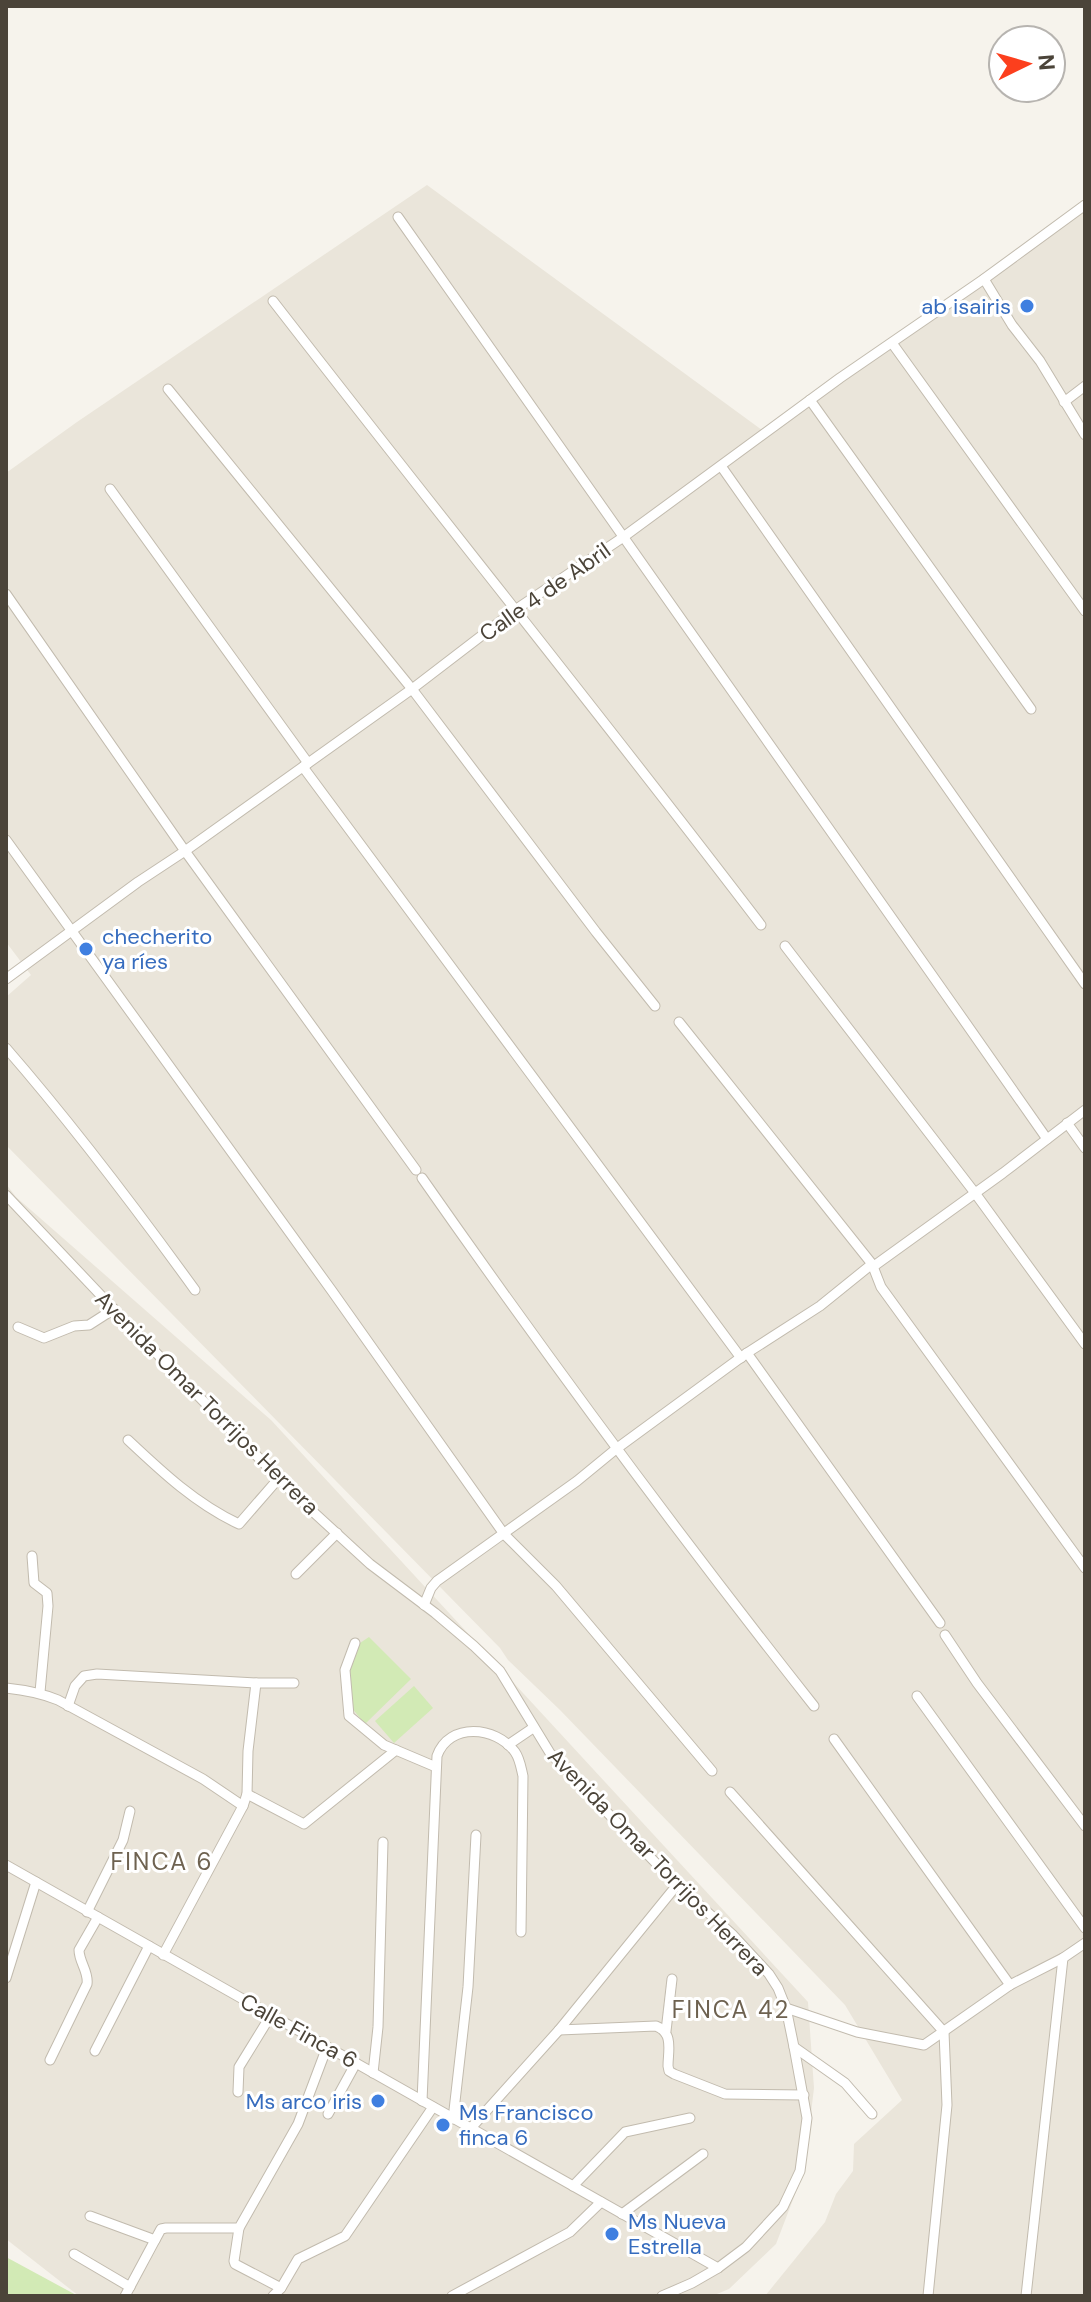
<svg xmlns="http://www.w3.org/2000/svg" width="1091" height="2302" viewBox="0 0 1091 2302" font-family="'DM Sans',sans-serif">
<rect width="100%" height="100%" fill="#f6f3ec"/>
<g fill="#eae5da">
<path d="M427,185l339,248 319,-228v2091h-320l60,-74 11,-28 17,-23 1,-27 48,-44 -57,-95 -285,-295 -52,-50 -8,-12 -494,-503v-148l25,-22 -25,-33v-469l71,-51z"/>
<path d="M6,1184l10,13 255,223 537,582 6,86 -10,83 -28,73 -47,45 -17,7h-633l-73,-57z"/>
</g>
<g fill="#d2eab5">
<path d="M369,1637l42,42 -46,45 -14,-17 -3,-36 12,-28z"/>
<path d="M414,1686l19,22 -39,35 -19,-22z"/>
<path d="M6,2257l72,39h1h-73z"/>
</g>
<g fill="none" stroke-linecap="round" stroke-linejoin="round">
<g stroke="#c2bbae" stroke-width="11">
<g id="minor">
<path d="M398,217c215,309 434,614 649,922"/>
<path d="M984,279l28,46 28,36 45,74"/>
<path d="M273,301c162,209 328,414 488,624"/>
<path d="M892,343l193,268"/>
<path d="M168,389l244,300 184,243 59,74"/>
<path d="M810,400l221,309"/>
<path d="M1064,402l21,-16"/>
<path d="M721,466l364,518"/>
<path d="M110,489l198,274 -5,4 438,591"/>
<path d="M6,594l179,257 231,319"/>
<path d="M6,840l326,451 172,243 52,52 156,185"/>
<path d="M785,946l190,247 110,151"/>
<path d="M6,979l132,-97 47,-31 227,-162 103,-79 107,-72 218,-160 144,-99 101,-74"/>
<path d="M679,1022l193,242 9,23 204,281"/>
<path d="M6,1048c67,77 129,159 189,242"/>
<path d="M1067,1123l18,25"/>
<path d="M422,1178c126,180 256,356 392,528"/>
<path d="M6,1195l121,128 170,174 73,67 65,49 39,33 26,25 50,82 127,132 55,49 37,40 9,14 8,20 8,39 13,71 -7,53 -17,36 -37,40 -28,21 -26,15 -30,13"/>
<path d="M18,1327l26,11 30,-12 15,-1 25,-16"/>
<path d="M747,1353l193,270"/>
<path d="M128,1440c34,32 68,64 111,84l40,-46"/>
<path d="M32,1556l2,27 13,10 1,13 -8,86"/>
<path d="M296,1574l41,-41"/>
<path d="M424,1605l7,-17 6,-7 140,-100 39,-32 131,-96 73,-47 52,-42 2,2 129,-93 82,-63"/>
<path d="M945,1635l32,48 108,143"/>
<path d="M355,1643l-10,27 4,46 35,29 52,22"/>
<path d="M6,1688c19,2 35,5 52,12l145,79 40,27"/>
<path d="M917,1696l168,232"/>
<path d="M68,1706l7,-20 9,-10 13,-2 159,9h38"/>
<path d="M834,1739l176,246"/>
<path d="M508,1745l25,-17"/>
<path d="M730,1792l214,240 3,73 -19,191"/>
<path d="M247,1794l57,30 92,-74"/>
<path d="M6,1865l712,403"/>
<path d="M87,1912l36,-72 7,-29"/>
<path d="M163,1955l80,-149 4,-12 1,-43 8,-68"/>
<path d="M6,1978l30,-96"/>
<path d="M786,2008l71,24 67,13 86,-60 53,-27 22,-15"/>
<path d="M559,2030l97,-4c18,7 12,25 12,40l1,5 5,3 51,20 79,1"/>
<path d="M666,2031l6,-52"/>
<path d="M794,2047l51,36 27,31"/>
<path d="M95,2051l54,-105"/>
<path d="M50,2060l37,-76c2,-12 -8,-22 -8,-34l19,-33"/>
<path d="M373,2073l5,-46 5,-185"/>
<path d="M238,2092l1,-25 32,-52"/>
<path d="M422,2101l15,-345c12,-34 59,-30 78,-4 5,7 6,16 8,24l-2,156"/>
<path d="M328,2114l28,-51"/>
<path d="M453,2119l15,-132 8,-152"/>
<path d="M471,2128l88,-98 118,-145"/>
<path d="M573,2186l52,-54 65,-14"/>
<path d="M622,2214l81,-60"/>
<path d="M90,2216l65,24 6,-11 5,-1h73l59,-104 29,-77"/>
<path d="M239,2228l-5,33 1,3 46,24"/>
<path d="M74,2254l56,33"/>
<path d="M125,2296l30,-56"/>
<path d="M273,2296l8,-8 17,-29 47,-23 88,-129"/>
<path d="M452,2296l118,-64 31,-30"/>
<path d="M1026,2296l37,-338"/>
</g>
</g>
<use href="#minor" stroke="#fff" stroke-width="9"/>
</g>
<g fill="#3f7fe0" stroke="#fff" stroke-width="3">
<circle cx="1027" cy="306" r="8"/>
<circle cx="86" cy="949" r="8"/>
<circle cx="378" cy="2101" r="8"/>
<circle cx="443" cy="2125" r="8"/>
<circle cx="612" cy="2234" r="8"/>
</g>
<g text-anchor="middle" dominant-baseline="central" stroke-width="6" stroke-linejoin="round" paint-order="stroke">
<g font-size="22" fill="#366cbe" stroke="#fff" text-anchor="start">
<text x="1011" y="306" text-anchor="end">ab isairis</text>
<text x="102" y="936">checherito<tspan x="102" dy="25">ya ríes</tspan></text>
<text x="362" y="2101" text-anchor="end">Ms arco iris</text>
<text x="459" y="2112">Ms Francisco<tspan x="459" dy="25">finca 6</tspan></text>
<text x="628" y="2221">Ms Nueva<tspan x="628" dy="25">Estrella</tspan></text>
</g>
<g font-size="22" fill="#4b4439" stroke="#fff">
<text transform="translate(545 592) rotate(-35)">Calle 4 de Abril</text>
<text transform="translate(207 1403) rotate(45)">Avenida Omar Torrijos Herrera</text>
<text transform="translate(658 1862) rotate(46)">Avenida Omar Torrijos Herrera</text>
<text transform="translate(299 2031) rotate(29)">Calle Finca 6</text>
</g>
<g font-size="24" letter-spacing="2" fill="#6e6250" stroke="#fff">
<text x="162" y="1861">FINCA 6</text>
<text x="731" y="2009">FINCA 42</text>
</g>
</g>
<rect width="1091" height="2302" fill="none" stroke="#4b4439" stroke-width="16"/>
<g transform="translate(1027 64) rotate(85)"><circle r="38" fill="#ffffff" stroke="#b7b4b0" stroke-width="2"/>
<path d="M0-6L14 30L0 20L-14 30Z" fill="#fc3f1d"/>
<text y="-12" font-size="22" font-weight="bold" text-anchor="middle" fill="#4b4439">N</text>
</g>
</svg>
